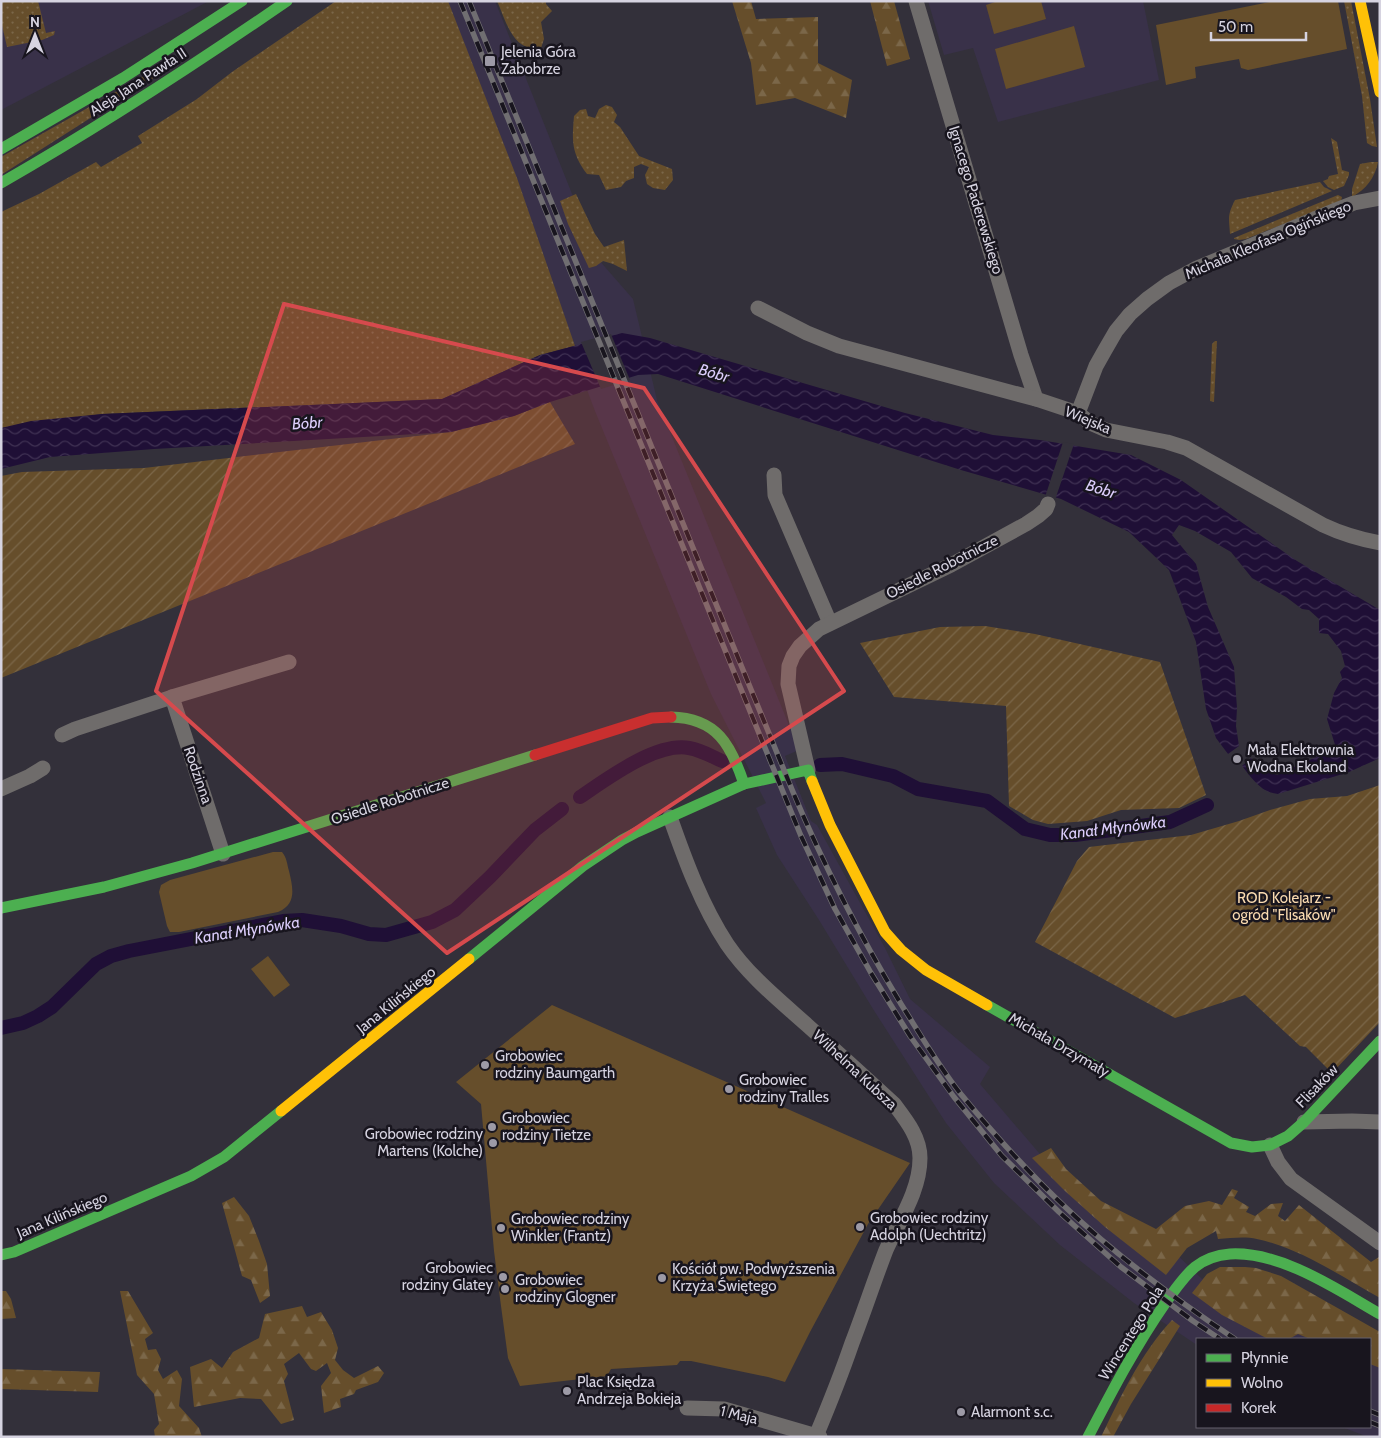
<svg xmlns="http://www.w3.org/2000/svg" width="1381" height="1438" viewBox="0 0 1381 1438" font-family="Cabin,sans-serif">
<defs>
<pattern id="grass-dots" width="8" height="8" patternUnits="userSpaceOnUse" patternTransform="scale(1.25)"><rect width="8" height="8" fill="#664e2b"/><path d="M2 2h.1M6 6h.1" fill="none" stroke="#7b6749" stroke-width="1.8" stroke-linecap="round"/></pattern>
<pattern id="forest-firs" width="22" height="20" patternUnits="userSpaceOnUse" patternTransform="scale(1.25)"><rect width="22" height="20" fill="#664e2b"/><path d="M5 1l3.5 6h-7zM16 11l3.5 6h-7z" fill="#7b6749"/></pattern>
<pattern id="garden-furrows" width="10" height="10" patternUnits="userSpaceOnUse" patternTransform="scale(1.25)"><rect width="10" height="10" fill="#664e2b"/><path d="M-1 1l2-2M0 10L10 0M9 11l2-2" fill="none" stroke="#7b6749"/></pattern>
<pattern id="water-waves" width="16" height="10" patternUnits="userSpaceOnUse" patternTransform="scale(1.25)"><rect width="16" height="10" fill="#1f0f36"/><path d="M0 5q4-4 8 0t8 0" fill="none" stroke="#3f3153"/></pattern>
</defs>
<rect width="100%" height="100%" fill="#33303a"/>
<g fill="#393149">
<path d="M1,1h208l-208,109z"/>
<path d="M440,1h55l103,258 35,40 24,101 142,350 -14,6 26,65 6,4 68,123 25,51 80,68 -10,17 71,83 62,48 43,19 46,45 19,-10 159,65v103h-12l-26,-10h28v-88h-173v6l-63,-42 -74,-58 -66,-62 -48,-60 -73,-114 -54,-89 -42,-65 -21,-47 10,-5 -55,-109 -116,-283z"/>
<path d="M928,1h215l16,79 -161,42 -25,-74 -29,7z"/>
</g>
<g fill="url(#grass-dots)">
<path d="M1,1h37l8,32 9,-2 -1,4 -12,5 -35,7 -6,-26z"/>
<path d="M336,1h112l69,177 58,168 -35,9 -98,44 -108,5 -232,10 -101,14v-216l38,-18 57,-32 5,5 41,-24 -4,-7 59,-37 35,-27z"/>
<path d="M497,1h49v3l6,7 -11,11 3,17 -3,9c-28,5 -35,-27 -44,-47z"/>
<path d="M1344,1h7l19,98 7,48 -5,-1 -5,-3 -5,-47z"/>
<path d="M158,68l3,5 -160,102v-18z"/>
<path d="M606,105l6,2 5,8 -3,7 6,5 19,29 33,13 1,11 -8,10 -12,-2 -6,-4 -2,-9 4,-8 -8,-3 -7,3v11l-8,3 -5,6 -15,3 -7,-15 -12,-1c-16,-21 -15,-34 -13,-58l6,-6 6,-1 2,7 7,2 4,-9z"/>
<path d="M1331,138l6,4 5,28 7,2v3l-5,11 -10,4 -6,-3 -5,-6 5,-2 1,-3 9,-2z"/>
<path d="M1371,162h7c-3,16 -12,27 -26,35v-8l8,-25z"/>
<path d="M1320,182l4,5 8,4 -102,43c-1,-17 -3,-18 5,-34z"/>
<path d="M576,194l19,40 9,13 20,-7 3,31 -14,-7 -10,-3 -7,5 -7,2 -21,-44 -8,-23z"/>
<path d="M1338,195l4,2 -1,4 -95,38 -7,1 -5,-1v-1z"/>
<path d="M1215,341h2l-3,61 -4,-1 2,-57z"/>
</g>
<g fill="url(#forest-firs)">
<path d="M732,1h19l5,18 62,-2v46l34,17 -6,38 -51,-20 -39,7 -5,-42z"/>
<path d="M870,1h24l16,58 -23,7z"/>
<path d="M1051,1148l15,21 35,32 55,28 29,-23 24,-5 13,4 10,-16 6,2 -4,7 15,9 -3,5 9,4 16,-12 12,-1 -5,13 7,5 14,-16 72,57 8,-5 1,1v40c-38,-21 -80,-50 -123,-59 -12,-3 -26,-1 -39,0l-2,-8 -29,17 -21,27 -61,-48 -40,-36 -33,-33z"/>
<path d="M234,1197l15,19 10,25 8,23 3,32 -10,7 -9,-23 -9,-4 -20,-73z"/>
<path d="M1220,1267h25l11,1 25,8 99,56v36l-10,-4v-25h-60l-12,-5 -9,5h-21l-46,-24 -30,-22 15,-19z"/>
<path d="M1,1291h5l5,8 5,19 -15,1z"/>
<path d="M120,1291h8l25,42 -8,6 3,11 8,-1 5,10 -3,11 5,9 14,-9 5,9 -3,27 20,22 3,9h-47l-1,-7 5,-6 -5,-30 -17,-19z"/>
<path d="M302,1306l5,11 14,-5 11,18 6,18 -3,12 8,10 11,8 24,-12 6,7 -6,9 -22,8 -2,4 -14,5 1,8 -17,6 -3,-27 10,-13 -4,-10 -11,8 -5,-2 -12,-16 -15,11 4,10 -4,7 10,39 -13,4 -20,-25 -21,-1 -46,9 -4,-40 21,-8 11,9 11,-16 26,-14 6,-24z"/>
<path d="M1172,1320l8,6 -49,78 -18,33h-12c20,-41 40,-84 71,-117z"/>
<path d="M1,1369l99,3 -2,20 -97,-3z"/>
</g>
<g fill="#664e2b">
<path d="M998,1h43l5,18 -52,15 -8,-29z"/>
<path d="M1275,1h63l9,48 -99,21 -7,-2 -2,-9 -44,8 1,11 -30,7 -10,-60z"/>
<path d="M1074,26l11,41 -79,22 -11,-40z"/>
<path d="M273,852h9c5,6 5,12 7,19 4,17 8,33 -11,41l-99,20h-9l-3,-6 -8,-34 2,-7 9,-5z"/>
<path d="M268,956l22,29 -16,12 -23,-28z"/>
<path d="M552,1005l358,158 -42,61 -58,108 -25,50 -17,-5 -77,-16h-11l-3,4 -66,4 -4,7 -87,10 -12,-28 -7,-52 -7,-55 -13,-147 -25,-22z"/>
</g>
<g fill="url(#garden-furrows)">
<path d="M550,402l25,42 -574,234v-202l21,-4 122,-4 307,-36 63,-16z"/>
<path d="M985,626l50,8 125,28 46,133 -27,13 -58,2 -34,11 -39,3 -15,-4 -24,-14 -3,-100 -112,-9 -34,-54 80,-16z"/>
<path d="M1380,785v237l-48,51 -26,-26 -6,-1 -55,-51 -70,23 -140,-76 42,-81 12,-14 102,-12 48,-14 31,-11 40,-11 37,-3z"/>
</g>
<path fill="url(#water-waves)" d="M622,333l28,5 255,75 88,22 47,5 91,15 50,25 116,81 83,49v148l-31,14 -71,22c-17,-1 -26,-16 -36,-28l9,-8 13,12 13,5 59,-27 -9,-29 7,-26 8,-15 -2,-6 5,-6 -4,-15 -13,-17 -9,-1v-14l-10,-9 -7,-1 -16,-12 -34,-19 -21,-26 -36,-21 -16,-6 -7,10 24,29 12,43 26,60 3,41 -1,18 3,20 -11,8 -12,-16 -10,-29 -10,-67 -27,-72 -40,-38 -68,-33 -100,-29 -303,-96 -20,1 -88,27 -36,14 -63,16 -297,17 -104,8 -49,12v-41l30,-7 71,-7 232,-10 108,-5 98,-44z"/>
<g fill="#33303a">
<path d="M611,334l19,46 -29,9 -20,-47z"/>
<path d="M1063,442l11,2 -19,56 -10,-3z"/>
</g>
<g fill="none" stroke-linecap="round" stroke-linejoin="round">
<g stroke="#1f0f36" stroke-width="14">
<path d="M820,765l22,-1 51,12 25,13 69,12 38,28 25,6h25l95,-13 37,-17"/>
<path d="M580,797c27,-18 76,-55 109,-49 12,2 22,8 33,13"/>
<path d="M1,1028l22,-5 15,-7 14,-9 44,-43 15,-8 18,-5 154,-30 19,-1 39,6 28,8 17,1 46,-13 23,-12 35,-33 45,-47 27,-21"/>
</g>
<g stroke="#6f6c6b" stroke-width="15">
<path d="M916,1l105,354 15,44"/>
<path d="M758,308l49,25 32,13 197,53 42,14 12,10 16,7 61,12 19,6 137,77c19,9 36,14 57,18"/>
<path d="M1078,413l18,-47 9,-16 11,-19 14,-17 17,-15 22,-16 26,-14 141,-59 18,-7 26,-5"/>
<path d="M774,475l1,20 55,128"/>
<path d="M172,697l51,157"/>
<path d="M62,735l13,-6 97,-32 117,-35"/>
<path d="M808,770l-20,-86 1,-18 4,-10 7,-10 19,-17 132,-64 75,-41 12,-8 8,-7 2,-5"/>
<path d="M1,789l29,-13 13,-8"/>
<path d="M670,817c15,43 32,89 57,127 21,31 52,56 80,81 29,26 58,52 87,79 12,16 26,33 26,54 0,33 -21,63 -34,92 -12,31 -22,62 -34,93 -11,32 -23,62 -36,93"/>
<path d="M1304,1122l48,-1 28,1"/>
<path d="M1270,1145l8,17 13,17 89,64"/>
<path d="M687,1408l37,1 96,28"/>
</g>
<g stroke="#4caf50" stroke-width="11">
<path d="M1,149l122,-71 119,-77"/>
<path d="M1,183c98,-56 193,-118 286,-182"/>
<path d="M671,717c46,1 60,28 73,67"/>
<path d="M1,908l103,-21 88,-24 343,-108"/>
<path d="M469,959l114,-93 39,-26 15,-8 107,-48 64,-14 4,11"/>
<path d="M987,1005l244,138 21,4 18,-2 18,-9 16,-14 76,-81"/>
<path d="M1,1255l13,-3 177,-76 33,-19 57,-46"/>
<path d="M1088,1437c24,-46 48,-92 78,-135 9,-12 17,-25 29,-35 10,-8 22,-12 35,-13 51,-3 108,36 150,60"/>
</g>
<g stroke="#ffc107" stroke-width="11">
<path d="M1360,1l20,91"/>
<path d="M812,781l18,44 55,107 16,18 25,20 61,35"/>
<path d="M281,1111l188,-152"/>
</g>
<path stroke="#c62828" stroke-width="11" d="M535,755l117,-37 19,-1"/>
<g stroke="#706e71" stroke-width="5.5">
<g id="rail">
<path d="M460,1l341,835 34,73 36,64 39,63 44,61 48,59 57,56 62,55 72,54 27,18"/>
<path d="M469,1l324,791c31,74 67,144 108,212 19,30 37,61 59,89 32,39 66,77 102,111 53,51 113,95 173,135"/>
<path d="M1370,1411l10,4"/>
<path d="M1370,1422l10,4"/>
</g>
</g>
<use href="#rail" stroke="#18151e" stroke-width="4" stroke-dasharray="11" stroke-linecap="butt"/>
</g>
<path fill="#d64a4d" fill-opacity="0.2" stroke="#d64a4d" stroke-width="4" stroke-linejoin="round" d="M284,304l360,84 200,303 -397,262 -291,-262z"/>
<g fill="#9d9aa6" stroke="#18151e" stroke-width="2">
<rect x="484" y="55" width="12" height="12" rx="2.5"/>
<circle cx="1237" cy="759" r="5"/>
<circle cx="485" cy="1065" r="5"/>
<circle cx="729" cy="1089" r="5"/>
<circle cx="492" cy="1127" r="5"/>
<circle cx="493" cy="1143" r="5"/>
<circle cx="860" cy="1227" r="5"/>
<circle cx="501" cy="1228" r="5"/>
<circle cx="503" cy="1277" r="5"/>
<circle cx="662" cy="1278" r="5"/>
<circle cx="505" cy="1289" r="5"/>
<circle cx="567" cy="1391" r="5"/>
<circle cx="961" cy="1412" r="5"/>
</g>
<g text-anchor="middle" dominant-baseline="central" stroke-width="5" stroke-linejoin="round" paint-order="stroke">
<g font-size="15" fill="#d6d3e0" stroke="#18151e" text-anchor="start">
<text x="501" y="52">Jelenia Góra<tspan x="501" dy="17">Zabobrze</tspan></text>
<text x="1247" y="750">Mała Elektrownia<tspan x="1247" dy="17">Wodna Ekoland</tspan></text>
<text x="495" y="1056">Grobowiec<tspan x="495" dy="17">rodziny Baumgarth</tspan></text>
<text x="739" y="1080">Grobowiec<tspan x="739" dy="17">rodziny Tralles</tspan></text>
<text x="502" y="1118">Grobowiec<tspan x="502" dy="17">rodziny Tietze</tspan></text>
<text x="483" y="1134" text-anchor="end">Grobowiec rodziny<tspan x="483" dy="17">Martens (Kolche)</tspan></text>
<text x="870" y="1218">Grobowiec rodziny<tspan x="870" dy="17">Adolph (Uechtritz)</tspan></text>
<text x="511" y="1219">Grobowiec rodziny<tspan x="511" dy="17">Winkler (Frantz)</tspan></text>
<text x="493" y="1268" text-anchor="end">Grobowiec<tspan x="493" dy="17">rodziny Glatey</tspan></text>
<text x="672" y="1269">Kościół pw. Podwyższenia<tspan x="672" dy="17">Krzyża Świętego</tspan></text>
<text x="515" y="1280">Grobowiec<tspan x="515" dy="17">rodziny Glogner</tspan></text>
<text x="577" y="1382">Plac Księdza<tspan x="577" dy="17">Andrzeja Bokieja</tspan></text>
<text x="971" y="1412">Alarmont s.c.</text>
</g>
<g font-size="15" fill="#d6d3e0" stroke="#18151e">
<text transform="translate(138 82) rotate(-33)">Aleja Jana Pawła II</text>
<text transform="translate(976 200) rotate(73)">Ignacego Paderewskiego</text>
<text transform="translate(1268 240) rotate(-23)">Michała Kleofasa Ogińskiego</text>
<text transform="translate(1088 420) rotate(23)">Wiejska</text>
<text transform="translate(942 567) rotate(-27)">Osiedle Robotnicze</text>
<text transform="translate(198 775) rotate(71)">Rodzinna</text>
<text transform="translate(390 801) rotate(-18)">Osiedle Robotnicze</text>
<text transform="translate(396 1000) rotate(-39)">Jana Kilińskiego</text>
<text transform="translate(1059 1045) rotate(30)">Michała Drzymały</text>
<text transform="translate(855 1070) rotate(43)">Wilhelma Kubsza</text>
<text transform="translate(1317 1086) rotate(-46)">Flisaków</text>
<text transform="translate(62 1215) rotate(-23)">Jana Kilińskiego</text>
<text transform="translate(1131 1333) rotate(-58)">Wincentego Pola</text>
<text transform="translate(739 1415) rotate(13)">1 Maja</text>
</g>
<g font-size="15" fill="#f9dab0" stroke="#18151e">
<text x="1284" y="898">ROD Kolejarz -<tspan x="1284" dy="17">ogród "Flisaków"</tspan></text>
</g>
<g font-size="16" font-style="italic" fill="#dbcdfb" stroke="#18151e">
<text transform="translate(714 373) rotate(16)">Bóbr</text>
<text transform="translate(307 423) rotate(-4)">Bóbr</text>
<text transform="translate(1101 489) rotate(18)">Bóbr</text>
<text transform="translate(1113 828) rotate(-7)">Kanał Młynówka</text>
<text transform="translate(247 930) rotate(-9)">Kanał Młynówka</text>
</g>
</g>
<rect width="1381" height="1438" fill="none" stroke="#d6d3e0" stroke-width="5"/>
<rect x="1196" y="1338" width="175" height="90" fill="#18151e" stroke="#64616c"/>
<rect x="1206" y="1354" width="25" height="8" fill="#4caf50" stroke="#64616c"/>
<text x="1241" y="1363" font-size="15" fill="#d6d3e0">Płynnie</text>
<rect x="1206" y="1379" width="25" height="8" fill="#ffc107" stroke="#64616c"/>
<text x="1241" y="1388" font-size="15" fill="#d6d3e0">Wolno</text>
<rect x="1206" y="1404" width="25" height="8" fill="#c62828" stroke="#64616c"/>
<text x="1241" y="1413" font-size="15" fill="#d6d3e0">Korek</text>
<g transform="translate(35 35)" stroke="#18151e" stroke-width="4" paint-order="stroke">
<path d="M0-4L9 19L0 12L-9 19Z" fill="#d6d3e0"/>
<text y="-8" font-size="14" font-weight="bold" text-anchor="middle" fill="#d6d3e0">N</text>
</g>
<path d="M1211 32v8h95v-8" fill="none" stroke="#d6d3e0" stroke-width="2.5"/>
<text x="1218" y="32" font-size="15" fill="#d6d3e0" stroke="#18151e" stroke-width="4" paint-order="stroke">50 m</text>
</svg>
